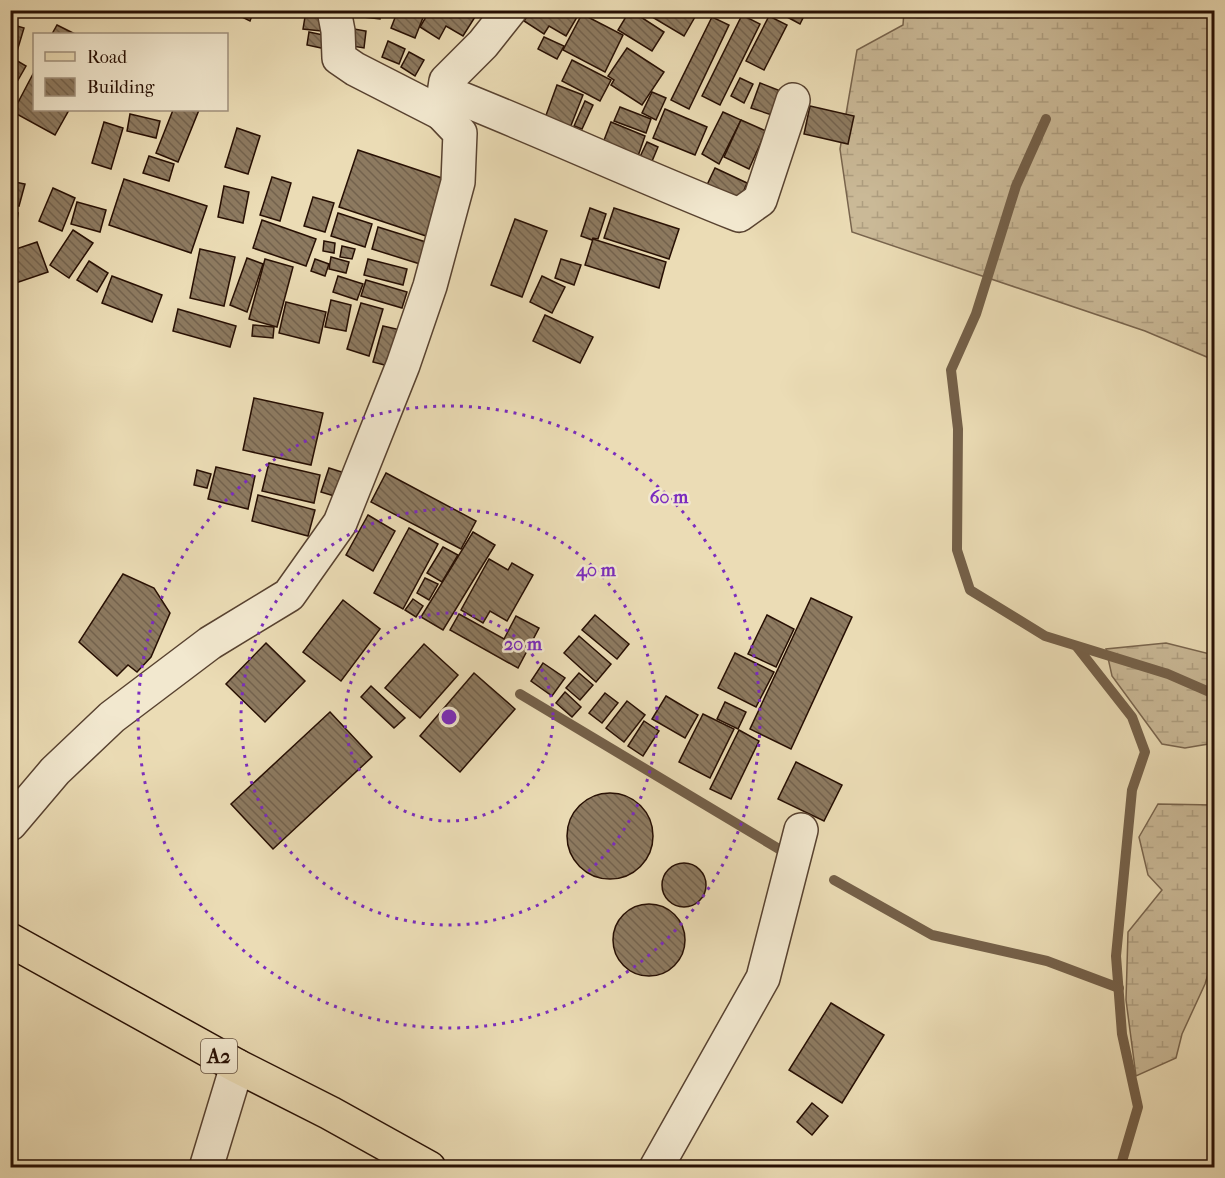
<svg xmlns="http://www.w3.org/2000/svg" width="1225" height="1178" viewBox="0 0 1225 1178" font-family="'IM FELL French Canon',serif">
<defs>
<pattern id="wetland-marsh" width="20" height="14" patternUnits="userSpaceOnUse" patternTransform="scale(1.5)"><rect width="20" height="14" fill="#cab997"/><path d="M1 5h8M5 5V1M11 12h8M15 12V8" fill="none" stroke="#ae9e80"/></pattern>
<pattern id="building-back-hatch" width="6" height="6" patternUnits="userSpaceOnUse" patternTransform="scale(1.5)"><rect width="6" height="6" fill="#8d7a60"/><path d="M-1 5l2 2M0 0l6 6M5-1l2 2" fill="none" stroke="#73624d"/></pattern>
</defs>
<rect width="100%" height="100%" fill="#ebdcb5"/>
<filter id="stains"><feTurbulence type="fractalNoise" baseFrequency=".00333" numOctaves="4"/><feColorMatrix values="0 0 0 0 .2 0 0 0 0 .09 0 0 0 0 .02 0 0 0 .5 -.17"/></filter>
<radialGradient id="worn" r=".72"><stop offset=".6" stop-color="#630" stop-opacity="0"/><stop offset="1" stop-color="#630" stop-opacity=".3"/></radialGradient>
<g fill="url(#wetland-marsh)" stroke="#78644d" stroke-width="1.5">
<path d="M904,11h310v349l-69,-29 -293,-99 -12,-83 17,-99 46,-25z"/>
<path d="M1166,643l48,12v88l-29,5 -23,-4 -50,-68 -6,-27z"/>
<path d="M1158,804l56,1v149l-9,30 -23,50 -6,24 -40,18 -10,-76 2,-68 34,-42 -14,-15 -9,-38z"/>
</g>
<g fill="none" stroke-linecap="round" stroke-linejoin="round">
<g stroke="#746049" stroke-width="10">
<path d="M1046,119l-30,67 -40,128 -25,56 7,59 -1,121 13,40 75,46 123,38 46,20"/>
<path d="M1077,647l55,70 13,35 -13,38 -16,166 6,78 16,73 -18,61"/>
<path d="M520,694l259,155"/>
<path d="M834,880l98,55 115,26 72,27"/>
</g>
</g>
<g fill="url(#building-back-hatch)" stroke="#270f03" stroke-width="1.5">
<path d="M228,10h26l-4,11z"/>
<path d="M355,10h26l-1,9 -25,-3z"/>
<path d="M398,10h28l-11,28 -24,-10z"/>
<path d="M430,10h34l11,7 -12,19 -17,-10 -7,13 -19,-12z"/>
<path d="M531,10h46l3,2 -14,24 -17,-10 -5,8 -20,-13z"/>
<path d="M630,10l34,22 -12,19 -34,-21z"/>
<path d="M649,10h50l-15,26 -37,-22z"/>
<path d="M774,10h33l-7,14z"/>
<path d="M306,11l16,2 -1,18 -18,-2z"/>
<path d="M582,14l41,21 -18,37 -42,-22z"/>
<path d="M742,15l18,9 -40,81 -18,-9z"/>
<path d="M769,16l18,9 -23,45 -18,-9z"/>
<path d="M712,17l17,8 -40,84 -18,-9z"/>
<path d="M10,24l14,4 -9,30 -5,-2z"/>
<path d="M57,25l18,9h-23z"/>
<path d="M354,29l12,2 -2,17 -12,-2z"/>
<path d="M309,32l19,4 -2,13 -19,-4z"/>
<path d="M544,37l20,9 -7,13 -19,-10z"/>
<path d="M388,41l17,8 -6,15 -17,-7z"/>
<path d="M627,48l37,24 -22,33 -31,-20 3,-5 -6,-4z"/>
<path d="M409,52l15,8 -9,16 -14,-9z"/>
<path d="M14,59l12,7 -8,14 -8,-4v-11z"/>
<path d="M572,60l39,20 -11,21 -38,-20z"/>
<path d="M34,72v38h35l-14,25 -42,-23z"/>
<path d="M740,78l13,6 -9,19 -13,-7z"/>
<path d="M760,83l23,9 -8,24 -24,-8z"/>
<path d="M557,85l26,10 -13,33 -25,-10z"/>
<path d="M652,92l14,6 -10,22 -14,-7z"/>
<path d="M585,101l8,4 -11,24 -8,-3z"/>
<path d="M810,106l44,10 -6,28 -44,-10z"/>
<path d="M620,107l31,12 -5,14 -32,-12z"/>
<path d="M665,109l42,18 -12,28 -42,-17z"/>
<path d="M173,110h26l-21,52 -22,-9z"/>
<path d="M723,112l18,8 -22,44 -17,-10z"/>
<path d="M130,114l30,7 -4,17 -29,-7z"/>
<path d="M741,120l25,11 -17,38 -25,-12z"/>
<path d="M104,122l19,6 -12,41 -19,-6z"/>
<path d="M611,122l34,14 -9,26 -35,-14z"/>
<path d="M237,128l23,8 -12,38 -23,-7z"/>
<path d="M647,142l11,5 -8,19 -12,-5z"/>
<path d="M358,150l87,29 -19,57 -87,-29z"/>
<path d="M149,156l25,8 -5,17 -26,-8z"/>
<path d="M715,168l32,15 -7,17 -33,-15z"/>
<path d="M272,177l19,6 -11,38 -20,-6z"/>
<path d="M124,179l83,27 -16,47 -82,-28z"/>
<path d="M10,181l15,3 -6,22 -9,-2z"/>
<path d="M224,186l25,6 -6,31 -25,-6z"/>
<path d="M53,188l22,10 -13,33 -23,-10z"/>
<path d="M313,197l21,6 -9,29 -21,-6z"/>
<path d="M77,202l29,8 -6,22 -29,-8z"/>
<path d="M590,208l16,6 -8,25 -5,-1 -1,2 -11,-4z"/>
<path d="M614,208l65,21 -10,30 -65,-21z"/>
<path d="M10,212l8,1 -4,34 -4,-1z"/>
<path d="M338,213l34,11 -7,23 -34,-11z"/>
<path d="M515,219l32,12 -25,66 -31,-12z"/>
<path d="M262,220l54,19 -10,27 -53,-18z"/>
<path d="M378,227l48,15 -6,22 -48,-15z"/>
<path d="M73,230l20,13 -24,35 -19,-13z"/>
<path d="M593,239l73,23 -7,26 -74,-23z"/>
<path d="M324,241l11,2 -1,10 -11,-2z"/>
<path d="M37,242l11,30 -38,13v-34z"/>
<path d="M342,246l13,3 -3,10 -12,-2z"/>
<path d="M200,249l35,8 -11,49 -34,-8z"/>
<path d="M331,257l18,5 -3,11 -17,-4z"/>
<path d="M247,258l16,6 -16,48 -17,-7z"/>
<path d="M265,259l28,8 -16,60 -28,-8z"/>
<path d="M315,259l14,5 -4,12 -14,-5z"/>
<path d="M368,259l39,10 -4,16 -39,-10z"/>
<path d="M561,259l20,6 -7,20 -19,-7z"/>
<path d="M89,261l19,12 -11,19 -20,-12z"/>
<path d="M112,276l50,19 -10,27 -50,-19z"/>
<path d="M338,276l25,8 -6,16 -24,-8z"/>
<path d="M542,276l23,11 -13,26 -22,-11z"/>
<path d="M366,280l41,12 -5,16 -41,-12z"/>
<path d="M331,300l20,5 -5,26 -21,-4z"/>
<path d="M286,302l40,10 -7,31 -40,-10z"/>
<path d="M361,303l22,6 -14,47 -22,-7z"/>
<path d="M178,309l58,17 -6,21 -57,-16z"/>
<path d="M545,315l48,22 -13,26 -47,-22z"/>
<path d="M253,325l21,2 -1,11 -21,-2z"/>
<path d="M383,326l22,5 -9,37 -23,-6z"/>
<path d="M254,398l69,15 -12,52 -68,-15z"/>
<path d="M269,463l51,12 -6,28 -52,-12z"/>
<path d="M216,467l39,9 -7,33 -40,-10z"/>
<path d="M329,468l19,6 -7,24 -20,-6z"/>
<path d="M197,470l14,4 -4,14 -13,-3z"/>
<path d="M386,473l90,48 -15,28 -90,-47z"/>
<path d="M258,495l57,15 -7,26 -56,-15z"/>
<path d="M368,515l27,16 -22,40 -27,-16z"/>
<path d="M409,528l29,16 -35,65 -29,-16z"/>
<path d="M473,532l22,13 -52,85 -22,-13z"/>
<path d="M443,547l15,8 -16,27 -15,-9z"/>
<path d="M489,559l19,11 4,-7 21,12 -26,46 -17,-10 -7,12 -22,-13z"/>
<path d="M123,574l31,14 16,25 -19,44 -14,15 -9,-7 -11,11 -38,-34z"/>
<path d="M425,578l13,6 -9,16 -12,-7z"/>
<path d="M811,598l41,19 -61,132 -41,-20z"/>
<path d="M413,599l10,7 -7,11 -11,-7z"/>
<path d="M343,600l37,29 -39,52 -38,-29z"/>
<path d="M459,614l45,25 12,-23 23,12 -21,40 -68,-38z"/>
<path d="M595,615l34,29 -12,15 -35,-29z"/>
<path d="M767,615l27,14 -18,38 -28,-13z"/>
<path d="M579,636l32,28 -15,18 -32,-29z"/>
<path d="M266,643l39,38 -40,41 -39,-38z"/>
<path d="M424,644l34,31 -38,43 -35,-30z"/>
<path d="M735,653l39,19 -18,35 -38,-19z"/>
<path d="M543,663l22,15 -13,18 -21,-15z"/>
<path d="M474,673l41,36 -55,63 -40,-36z"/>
<path d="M579,673l14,12 -13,15 -14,-12z"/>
<path d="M371,686l34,32 -11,10 -33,-31z"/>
<path d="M565,692l16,15 -9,10 -16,-14z"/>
<path d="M605,693l13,10 -16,20 -13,-10z"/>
<path d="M666,696l32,19 -13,23 -33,-19z"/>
<path d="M627,701l18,14 -21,27 -18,-14z"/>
<path d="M725,702l21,10 -8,17 -21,-10z"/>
<path d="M330,712l42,45 -99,92 -42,-45z"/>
<path d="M703,714l31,15 -24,49 -31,-16z"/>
<path d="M644,721l15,10 -16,25 -15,-10z"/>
<path d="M739,730l20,11 -28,58 -21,-10z"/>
<path d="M796,762l46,23 -18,36 -46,-22z"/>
<circle cx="610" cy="836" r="43"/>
<circle cx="684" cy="885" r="22"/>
<circle cx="649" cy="940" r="36"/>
<path d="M831,1003l53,32 -42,68 -53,-33z"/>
<path d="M812,1103l16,13 -16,19 -15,-13z"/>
</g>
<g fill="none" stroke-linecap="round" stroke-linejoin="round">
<g stroke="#584230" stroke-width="36">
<g id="minor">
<path d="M334,10l4,21 1,27 16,11 86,44"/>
<path d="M445,92c99,39 195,84 294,123l21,-15 33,-100"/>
<path d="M10,824l45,-53 57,-54 98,-74 79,-48 51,-72 63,-158 27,-79 28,-104 2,-49 -19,-20 5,-32 37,-37 27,-34"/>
<path d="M206,1168l31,-102"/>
<path d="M656,1168l107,-190 38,-148"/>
</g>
</g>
<g stroke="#270f03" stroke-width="36">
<path id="major" d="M10,940l227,126 93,47 99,55"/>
</g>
<use href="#minor" stroke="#f2e8cf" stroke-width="33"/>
<use href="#major" stroke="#ebdcb5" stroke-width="33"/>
</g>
<g fill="none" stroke="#7b2cbf" stroke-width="3" stroke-dasharray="3 6">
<circle cx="449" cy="717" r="104"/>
<circle cx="449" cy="717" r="208"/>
<circle cx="449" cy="717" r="311"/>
</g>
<g text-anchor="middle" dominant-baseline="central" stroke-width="5" stroke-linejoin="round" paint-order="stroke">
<rect fill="#f2e8cf" stroke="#645040" stroke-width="1.5" x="201" y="1039" width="36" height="34" rx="4.5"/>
<g font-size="20" font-weight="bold" fill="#270f03">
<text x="219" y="1056">A2</text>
</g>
</g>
<circle cx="449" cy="717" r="9" fill="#7b2cbf" stroke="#f2e8cf" stroke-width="3"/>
<g font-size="18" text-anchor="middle" font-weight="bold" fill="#7b2cbf" stroke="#f2e8cf" stroke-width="5" stroke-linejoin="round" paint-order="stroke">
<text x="669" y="503">60 m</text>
<text x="596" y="576">40 m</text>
<text x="523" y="650">20 m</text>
</g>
<rect width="1225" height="1178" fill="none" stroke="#ebdcb5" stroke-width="36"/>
<rect x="12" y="12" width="1201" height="1154" fill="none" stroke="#270f03" stroke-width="3"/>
<rect x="18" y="18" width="1189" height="1142" fill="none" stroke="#270f03" stroke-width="1.5"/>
<rect x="33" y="33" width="195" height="78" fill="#f2e8cf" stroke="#a1917d" stroke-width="1.5"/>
<rect x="45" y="52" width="30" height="9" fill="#ebdcb5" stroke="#a1917d" stroke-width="1.5"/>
<text x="87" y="63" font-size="18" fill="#270f03">Road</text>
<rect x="45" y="78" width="30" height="18" fill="url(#building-back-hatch)" stroke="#a1917d" stroke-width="1.5"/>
<text x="87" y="93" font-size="18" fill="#270f03">Building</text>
<rect width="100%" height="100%" filter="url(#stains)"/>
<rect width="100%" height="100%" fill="url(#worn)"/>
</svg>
